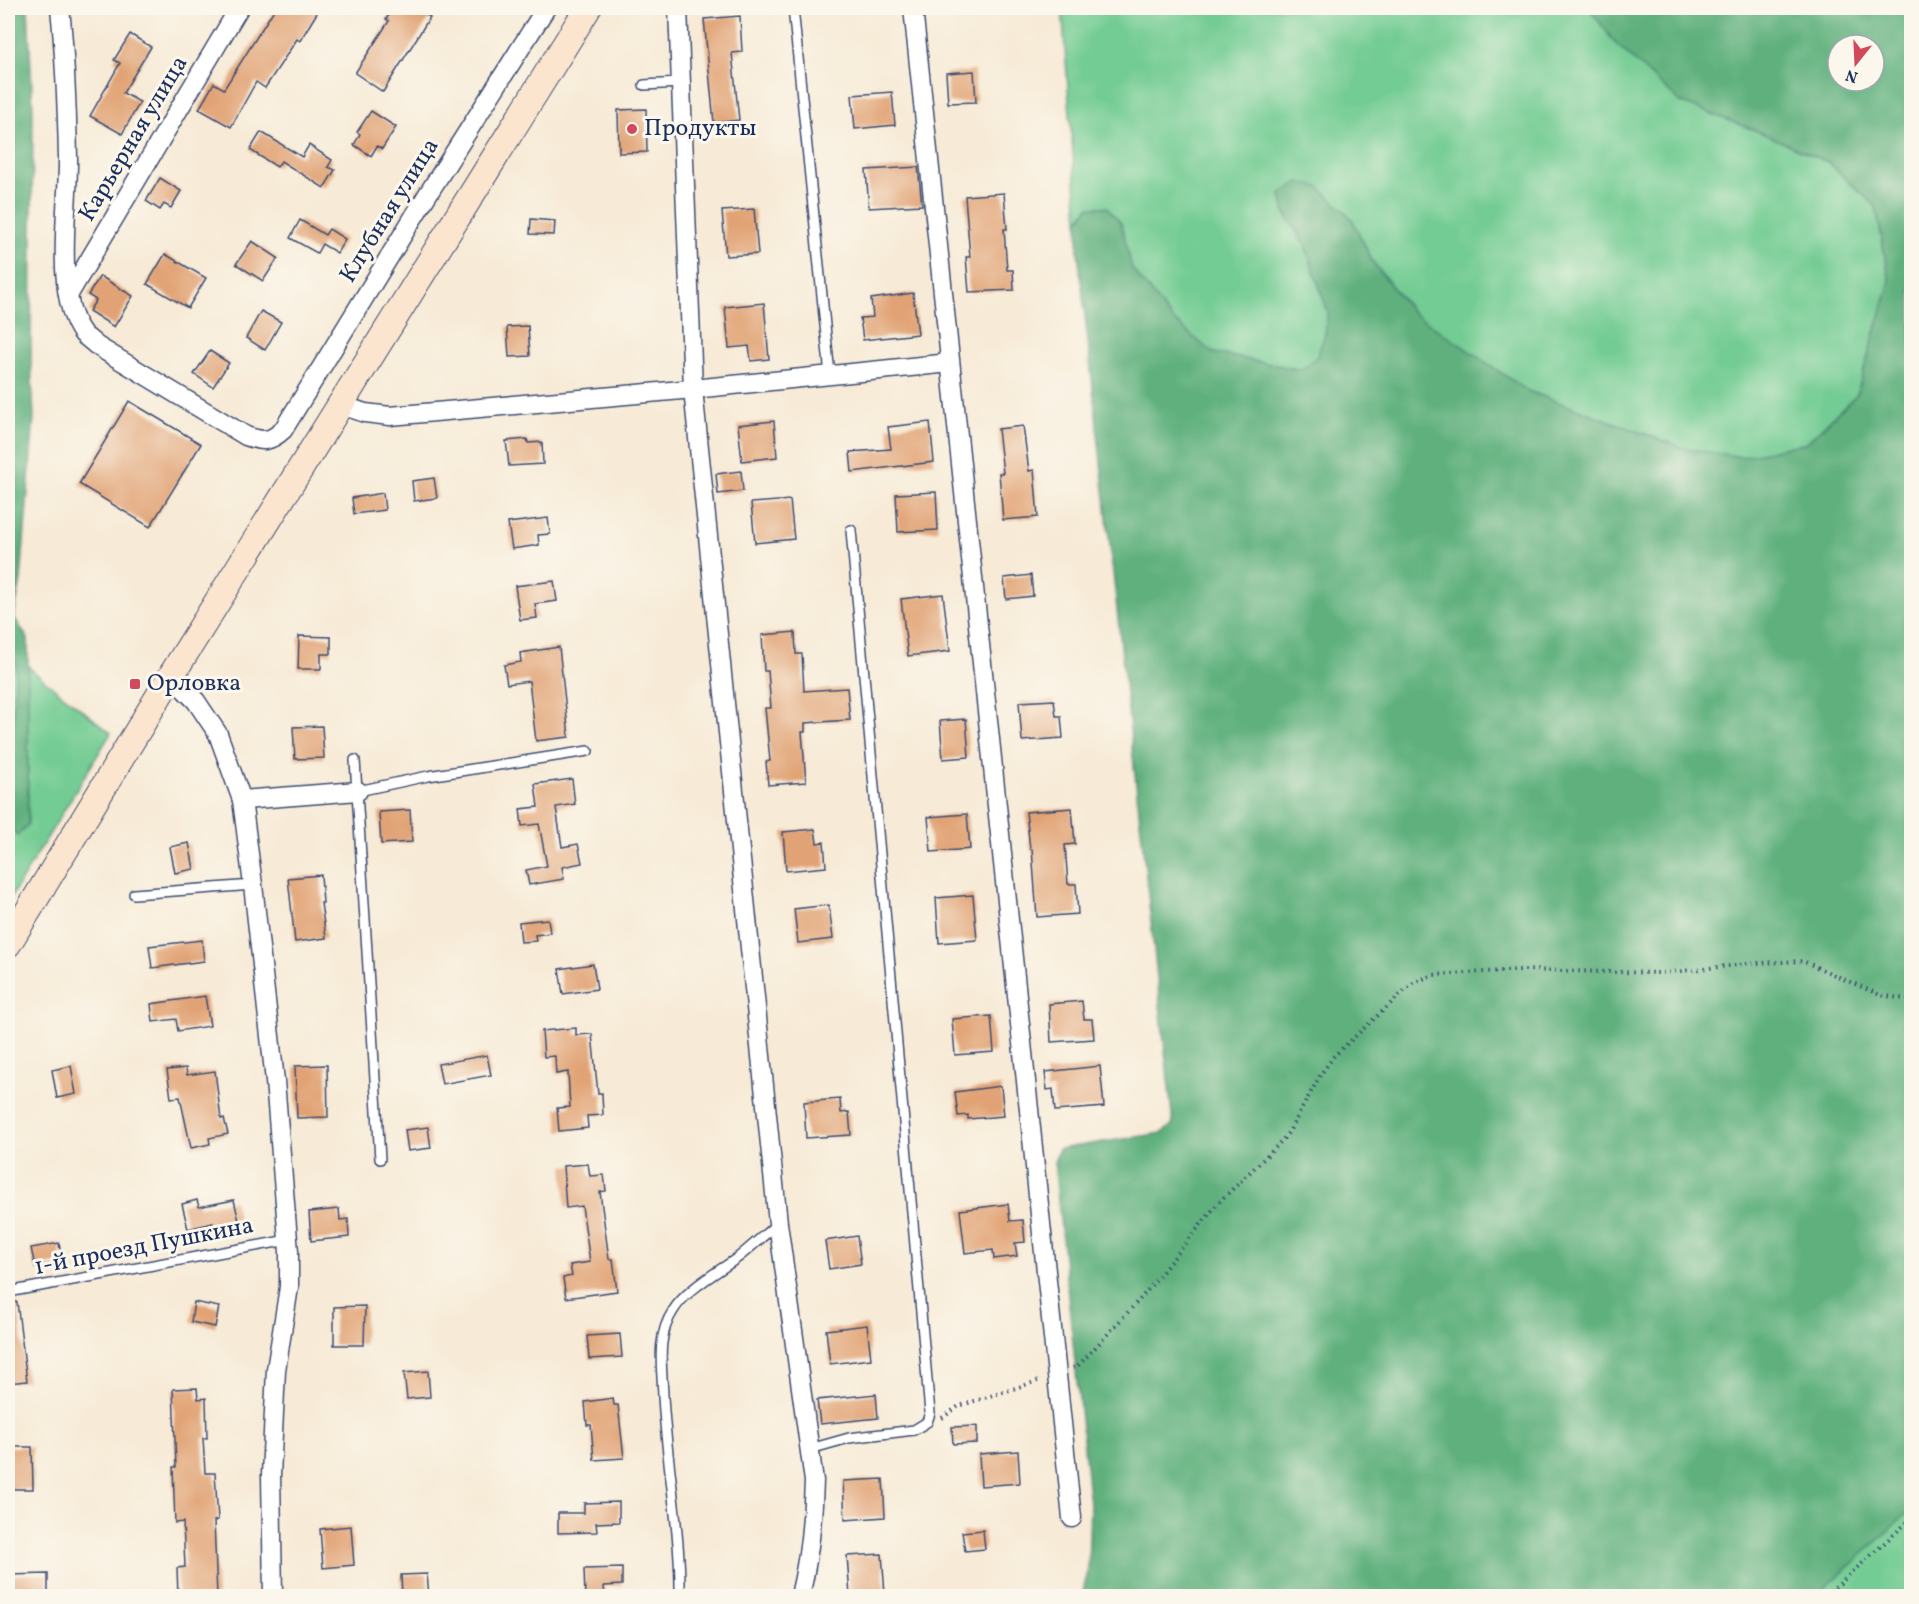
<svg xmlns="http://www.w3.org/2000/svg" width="1919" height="1604" viewBox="0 0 1919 1604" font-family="Vollkorn,serif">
<rect width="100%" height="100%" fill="#fbf7ec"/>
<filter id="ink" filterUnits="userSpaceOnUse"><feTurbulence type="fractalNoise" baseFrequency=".0167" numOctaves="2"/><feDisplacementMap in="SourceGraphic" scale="12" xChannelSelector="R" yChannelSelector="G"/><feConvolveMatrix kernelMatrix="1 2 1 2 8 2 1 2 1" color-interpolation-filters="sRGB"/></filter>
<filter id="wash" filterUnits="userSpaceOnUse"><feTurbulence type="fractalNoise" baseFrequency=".008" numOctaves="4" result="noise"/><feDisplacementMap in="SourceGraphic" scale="24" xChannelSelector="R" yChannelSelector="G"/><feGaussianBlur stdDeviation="1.35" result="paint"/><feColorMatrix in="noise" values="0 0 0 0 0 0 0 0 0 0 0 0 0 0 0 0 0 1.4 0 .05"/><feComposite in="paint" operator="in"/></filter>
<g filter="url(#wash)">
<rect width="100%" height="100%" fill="#f7ead6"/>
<g fill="#73cc93" stroke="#477e78" stroke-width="1.5">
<path d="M1062,8h412l10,4 23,-4h82l26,35 147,90 66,29 48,45 14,75 -33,112 -51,49 -64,14 -59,-9 -155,-57 -116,-79 -40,-51 -20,-42 -67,-6 20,32 23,67 -3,23 -9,24 -15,11 -88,-17 -41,-33 -40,-51 -11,-46 -32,-16 -11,14z"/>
<path d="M8,646l26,26 77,61 -103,169z"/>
<path d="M1911,1510v86h-95z"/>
</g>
<g fill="#5eb07d" stroke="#3c706e" stroke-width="1.5" fill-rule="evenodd">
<path d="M8,8h20l5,102 -2,253 3,54 -13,162 -7,38 14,22v186l-11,11 -9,-15v-31l8,-126 -8,-12z"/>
<path d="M1589,8h322v1502l-95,86h-734l6,-25 2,-66 -36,-343 5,-13 103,-16 11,-9 -95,-873v-30l11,-14h18l14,16 11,46 41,51 40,33 87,17 16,-12 9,-23 3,-23 -23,-67 -20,-32 -4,-19 18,-12 20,5 33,32 20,42 40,51 116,79 155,57 59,9 64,-14 51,-49 33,-112 -14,-75 -48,-45 -66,-29 -82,-31 -65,-59zM1838,45h36v36h-36z"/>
</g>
<g id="blocks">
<g fill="#e1a374">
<path d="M275,8h45l-20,33 -3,-2 -32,49 -9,-6 -25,45 -32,-18 15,-26 10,6z"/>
<path d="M394,8h21l15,9 -47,75 -28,-19 34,-52 -3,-2z"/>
<path d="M740,16l2,36 -10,1 7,67 -25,3 -10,-104z"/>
<path d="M130,34l21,13 -28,46 17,9 -18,32 -32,-18 30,-53 -6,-3z"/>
<path d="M974,71l2,31 -28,1 -2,-30z"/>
<path d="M892,92l3,33 -40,4 -3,-34z"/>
<path d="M646,109l1,43 -28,1 -1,-43z"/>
<path d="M371,111l25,16 -14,22 -5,-3 -6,10 -17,-11 6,-11 -3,-2z"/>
<path d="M261,132l41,25 7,-12 23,15 -4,7 7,3 -11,18 -43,-27 -4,6 -27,-17z"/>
<path d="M918,167l4,38 -53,3 -3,-38z"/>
<path d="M160,178l21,13 -10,17 -7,-4 -4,6 -14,-9z"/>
<path d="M1004,193l3,36h-3l3,41h6l1,20 -45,2 -3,-35h4l-5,-61z"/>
<path d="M754,209l4,45 -32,2 -4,-45z"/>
<path d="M531,219l24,2 -1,14 -24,-1z"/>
<path d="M300,220l25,15 4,-6 16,10 -8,14 -15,-9 -5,9 -27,-15z"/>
<path d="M252,241l26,17 -15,23 -27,-17z"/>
<path d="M165,254l41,24 -18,30 -41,-24z"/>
<path d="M100,276l33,20 -19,31 -25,-16 7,-11 -8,-5z"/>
<path d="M913,293l5,41 -55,6 -3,-22 13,-1 -2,-18z"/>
<path d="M764,303l5,56 -18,2 -2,-15 -20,2 -4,-41z"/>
<path d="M261,311l20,11 -16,28 -19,-12z"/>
<path d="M528,326l2,30 -21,1 -2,-30z"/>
<path d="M210,351l19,12 -16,24 -19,-13z"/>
<path d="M129,401l72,43 -51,83 -71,-43z"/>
<path d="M774,421l3,36 -35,4 -4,-36z"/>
<path d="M930,422l4,40 -82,10 -2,-20 41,-3 -3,-22z"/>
<path d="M1023,426l6,45 5,-1 4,47 -35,3 -4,-47h4l-5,-44z"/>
<path d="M527,439l1,4 14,-1 1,22 -34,2 -3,-25z"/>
<path d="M741,471l2,20 -25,3 -2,-20z"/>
<path d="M434,478l3,20 -23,3 -2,-20z"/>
<path d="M936,492l2,38 -40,2 -2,-38z"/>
<path d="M383,493l2,17 -31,4 -2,-16z"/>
<path d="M790,500l4,39 -39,4 -4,-40z"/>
<path d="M548,518l2,16 -12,1 1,10 -27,4 -4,-26z"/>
<path d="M1031,575l2,21 -27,3 -2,-21z"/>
<path d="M554,581l3,20 -22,3 2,14 -17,2 -5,-34z"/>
<path d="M943,594l7,57 -42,5 -7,-57z"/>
<path d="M795,632l1,22h6l2,37 43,-3 3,32 -45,3v9h-3l4,50 -38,3 -2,-23 4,-1 -5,-53h6l-3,-37h-4l-2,-36z"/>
<path d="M299,636l32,1v17h-10v15h-23z"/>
<path d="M559,647l10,90 -33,4 -7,-60 -22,3 -3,-19 17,-3 -1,-9z"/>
<path d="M1054,700l2,16h5l2,22 -41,3 -3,-39z"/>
<path d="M966,719l3,38 -26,2 -3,-38z"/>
<path d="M322,726l2,32 -29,1 -2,-32z"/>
<path d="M572,779l3,25 -19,3 6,40 16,-3 4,19 -20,4 2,12 -35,6 -3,-15 21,-4 -8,-42 -17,2 -2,-17 18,-2 -3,-23z"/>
<path d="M1072,808l3,36 -10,1 3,39h8l2,30 -41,3 -5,-68h-2l-4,-37z"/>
<path d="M410,810l2,32 -31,2 -2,-32z"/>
<path d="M967,814l3,35 -39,3 -3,-35z"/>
<path d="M815,829l2,14 7,-1 2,25 -40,4 -3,-39z"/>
<path d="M189,843l5,26 -19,4 -5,-26z"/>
<path d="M321,875l2,28h-2l5,35 -31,4 -7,-64z"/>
<path d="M973,895l4,45 -38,3 -3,-45z"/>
<path d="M829,905l4,34 -35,4 -4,-34z"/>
<path d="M548,919l2,14 -15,2 1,6 -15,1 -2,-20z"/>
<path d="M202,940l2,21 -52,7 -3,-22z"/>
<path d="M593,964l4,25 -34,5 -4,-25z"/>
<path d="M205,996l5,30 -32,5 -2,-12 -23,3 -2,-18z"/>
<path d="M1082,1001l2,18h8l2,20 -43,3 -2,-38z"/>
<path d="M991,1016l3,36 -39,3 -3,-36z"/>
<path d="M576,1028v7l16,-1 6,60 4,-1 1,22 -16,1 1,12 -29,3 -2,-23 13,-1 -2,-35 -12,2 -1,-18 -11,1 -2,-26z"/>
<path d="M487,1055l4,20 -49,9 -4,-20z"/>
<path d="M327,1065l1,52 -31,1 -2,-52z"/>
<path d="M71,1066l5,28 -19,4 -5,-28z"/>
<path d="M1100,1066l4,41 -49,4 -2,-22 -6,1 -2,-18z"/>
<path d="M186,1068l1,7 28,-4 6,48 3,-1 4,16 -19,4 1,6 -19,4 -11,-51 -9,1 -4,-28z"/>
<path d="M1001,1086l3,30 -36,3v-4l-10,1 -3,-24z"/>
<path d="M840,1099l1,14 8,-1 2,23 -45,3 -2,-36z"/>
<path d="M428,1127l3,21 -23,3 -3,-21z"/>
<path d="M588,1164l2,12 14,-1 2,16 -6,1 9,67h4l4,32 -51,7 -3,-20 9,-2 -2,-11 20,-3 -8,-56 -16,2 -3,-42z"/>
<path d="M197,1200l2,7 35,-7 5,21 -26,5v-3l-25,6 -6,-25z"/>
<path d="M1008,1204l2,17 13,-1 2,22 -10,1 2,13 -23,3 -1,-9 -28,3 -5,-43z"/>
<path d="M339,1209l1,11 8,-1 1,18 -38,4 -2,-29z"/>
<path d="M857,1236l4,28 -32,5 -4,-28z"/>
<path d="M59,1243l3,19 -27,5 -4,-19z"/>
<path d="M17,1302l10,79 -19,2v-80z"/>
<path d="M194,1302l25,5 -4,20 -24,-5z"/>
<path d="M365,1306l-1,39h-30v-38z"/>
<path d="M867,1325l4,34 -41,5 -4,-34z"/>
<path d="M620,1334l2,23 -33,2 -2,-23z"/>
<path d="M428,1371l2,26 -23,2 -3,-26z"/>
<path d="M197,1388l1,11 8,-1 1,40h-4l2,35h10l3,47 -4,1 3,75h-39l-1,-28 8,-1 -2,-45 -8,1 -2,-56h3l-3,-78z"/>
<path d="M876,1394l2,24 -58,6 -3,-24z"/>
<path d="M613,1398l1,7h4l6,53 -30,2 -3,-35h-4l-2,-23z"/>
<path d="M977,1426v17l-24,1 -1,-17z"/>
<path d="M8,1447h24l1,42h-25z"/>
<path d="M1018,1451l2,32 -39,3 -2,-32z"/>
<path d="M883,1479l2,38 -40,3 -2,-39z"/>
<path d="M619,1502v20l-23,1 1,9 -39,1v-20h26v-10z"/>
<path d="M351,1526l3,39 -31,3 -3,-39z"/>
<path d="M983,1530l2,19 -20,2 -3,-19z"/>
<path d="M882,1554l3,40 -35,2 -3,-40z"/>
<path d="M622,1568v17l-18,1 1,10h-20l-1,-27z"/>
<path d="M48,1574v22h-40v-21z"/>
<path d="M427,1574l2,22h-27l-1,-21z"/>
</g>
</g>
</g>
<g filter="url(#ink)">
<use href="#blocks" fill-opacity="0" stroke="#3c4b70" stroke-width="1.5"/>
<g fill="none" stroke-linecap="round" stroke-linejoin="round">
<g stroke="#3c4b70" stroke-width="12">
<g id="lane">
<path d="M793,8l37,367"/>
<path d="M644,85l36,-2"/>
<path d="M355,760l25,399"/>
<path d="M358,791l70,-15 160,-25"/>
<path d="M134,894l119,-9"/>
<path d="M8,1292l280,-52"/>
<path d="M810,1449l39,-11 65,-8 13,-8 3,-9 -79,-883"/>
<path d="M680,1596c1,-65 -14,-134 -17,-201 -1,-29 -7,-58 10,-84 13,-22 47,-40 67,-55 13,-11 26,-22 38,-33"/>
</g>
</g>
<g stroke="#3c4b70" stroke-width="21">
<g id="street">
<path d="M60,8c5,48 7,101 8,150 1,47 -15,137 15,176 4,4 10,8 14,12l149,90c17,6 24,6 37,-6l143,-233 120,-189"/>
<path d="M678,8l15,381 85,834 36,258c-1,39 -5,77 -14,115"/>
<path d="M913,8l159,1510"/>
<path d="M69,294l170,-286"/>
<path d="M341,405l24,8 25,3 303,-27 257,-26"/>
<path d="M171,676l25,25 22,33 24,66 11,85 22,196 14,171v35l-13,83 -5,105 2,121"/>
<path d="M242,800l116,-9"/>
</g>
</g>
<g stroke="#3c4b70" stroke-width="28">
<path id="secondary" d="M8,944l163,-268 417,-668"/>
</g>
<g stroke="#3c4b70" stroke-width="4" stroke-dasharray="1.5 4.5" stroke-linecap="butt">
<path d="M135,684l7,-4"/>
<path d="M1073,1368l4,-1 65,-70 77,-95 58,-56 12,-14 32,-58 13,-18 79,-73 20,-8 87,-5 142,3 96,-10 45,-2 77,34 32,5"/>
<path d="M942,1418l17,-12 82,-26"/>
<path d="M1826,1596l86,-78"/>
</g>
<use href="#lane" stroke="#fff" stroke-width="9"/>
<use href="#street" stroke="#fff" stroke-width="18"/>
<use href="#secondary" stroke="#fce5cf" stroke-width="26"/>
</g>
</g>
<g fill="#d1495b" stroke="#fbf7ec" stroke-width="2">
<circle cx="632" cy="129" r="6"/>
<rect x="129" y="678" width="12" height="12" rx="3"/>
</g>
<g text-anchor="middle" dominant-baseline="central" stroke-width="6" stroke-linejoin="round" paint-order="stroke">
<g font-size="24" fill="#1b2f5e" stroke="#fbf7ec" text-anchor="start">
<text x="644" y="129">Продукты</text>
<text x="147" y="684">Орловка</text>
</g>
<g font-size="24" fill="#1b2f5e" stroke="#fbf7ec">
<text transform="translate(134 139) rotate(-59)">Карьерная улица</text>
<text transform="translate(390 211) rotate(-58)">Клубная улица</text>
<text transform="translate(144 1247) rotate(-11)">1-й проезд Пушкина</text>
</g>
</g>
<rect width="1919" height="1604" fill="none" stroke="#fbf7ec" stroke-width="30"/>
<g transform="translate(1856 63) rotate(198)"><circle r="28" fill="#fbf7ec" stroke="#a1a7b3" stroke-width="1.5"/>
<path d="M0-4.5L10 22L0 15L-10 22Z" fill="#d1495b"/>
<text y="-9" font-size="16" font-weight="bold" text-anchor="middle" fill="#1b2f5e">N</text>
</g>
</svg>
